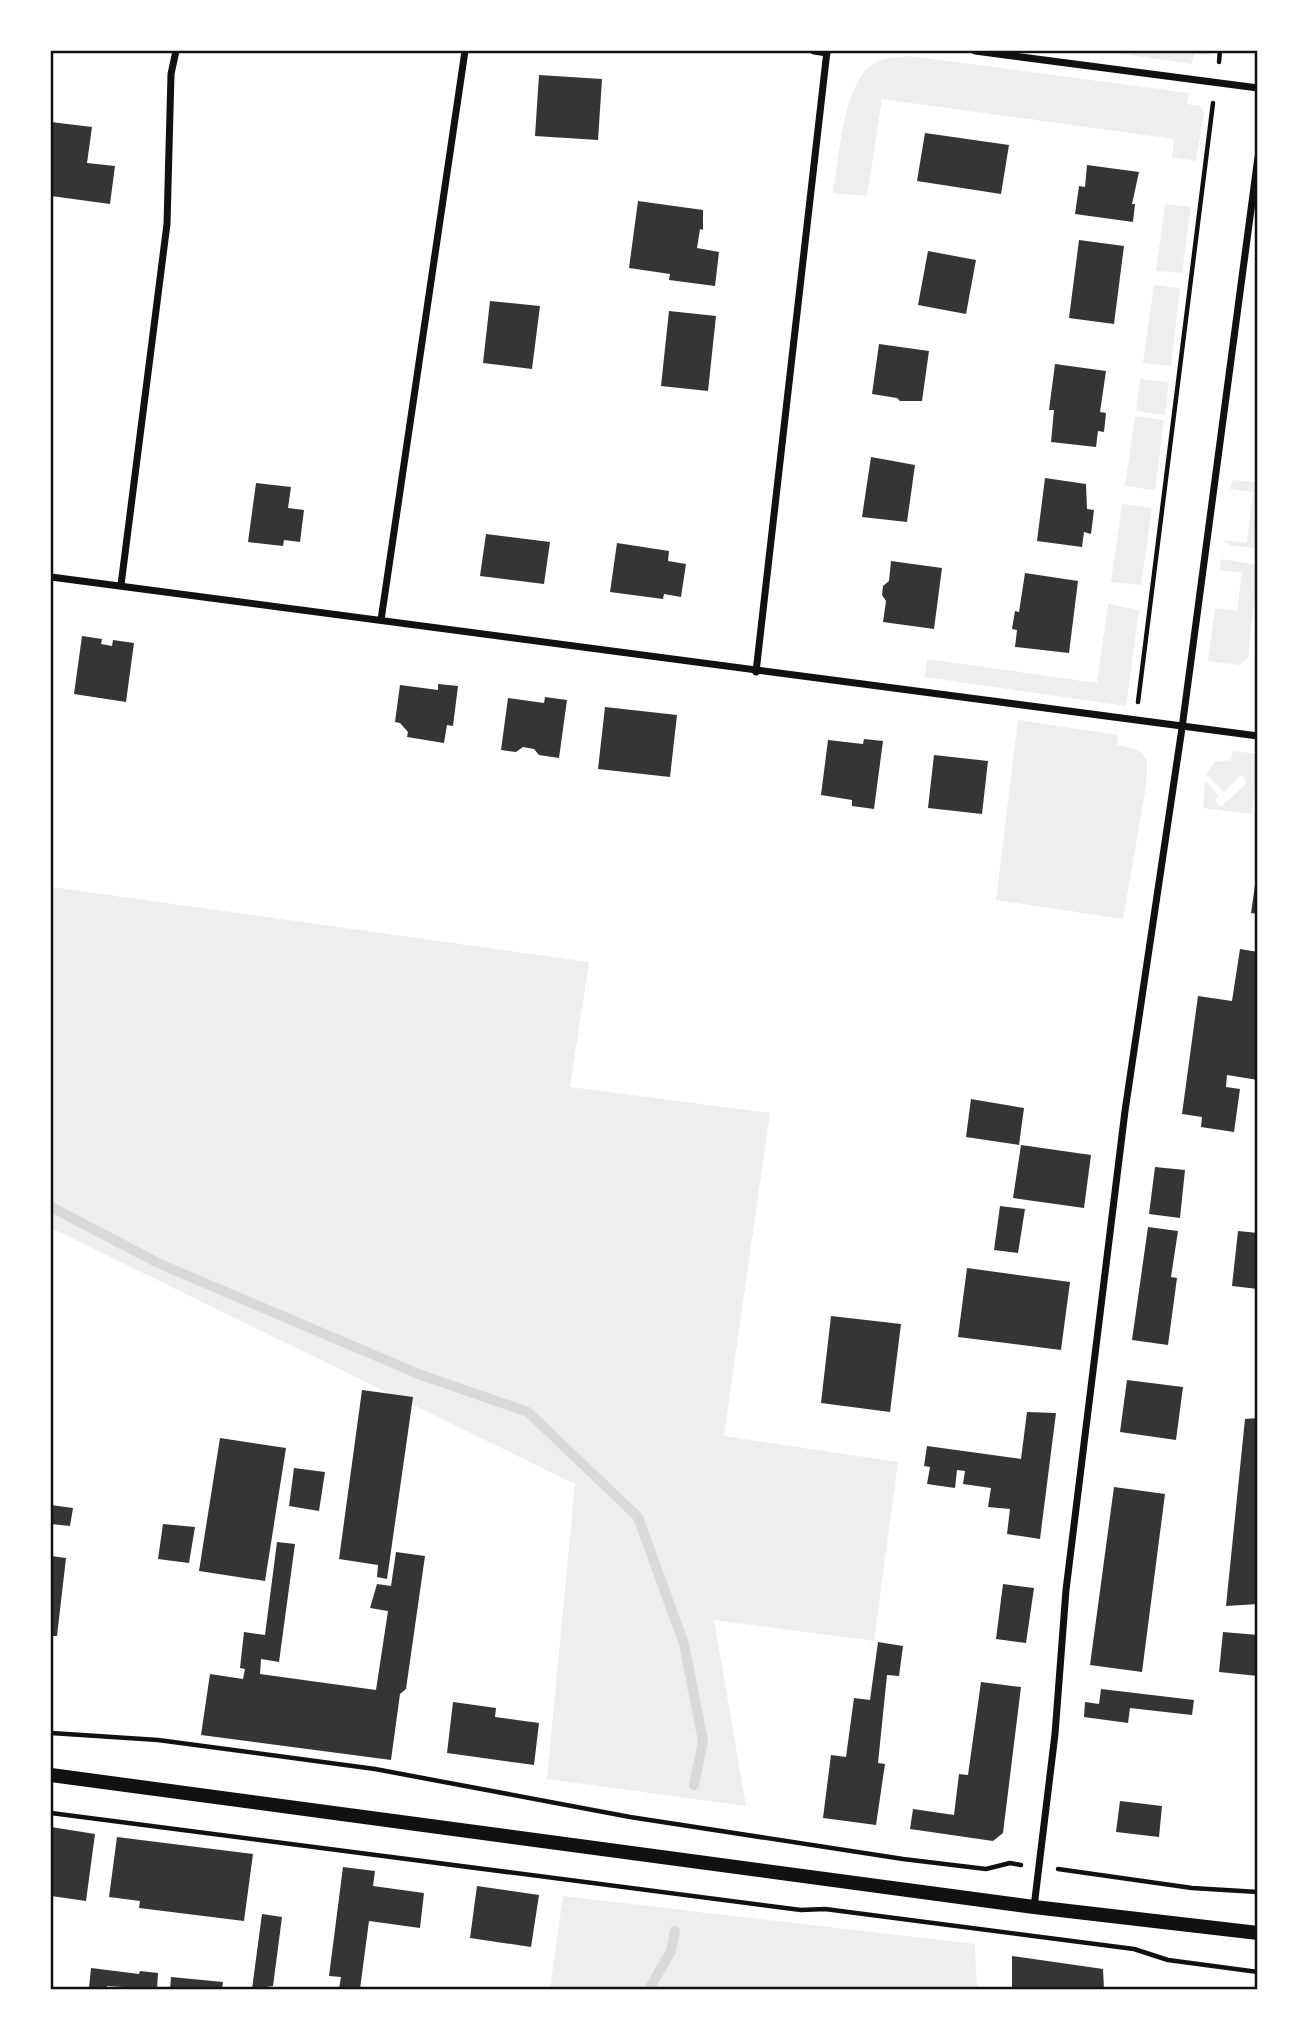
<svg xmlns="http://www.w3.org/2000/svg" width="1309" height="2040" viewBox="0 0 1309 2040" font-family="'Noto Sans',sans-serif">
<rect width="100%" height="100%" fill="#fff"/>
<g fill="#eee">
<path d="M1102,51h111l-4,4 -15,-1 -2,10z"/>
<path d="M910,56l279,37 -2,11 12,1 5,7 -8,49 -24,-4 2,-18 -292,-40 -15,97 -34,-3c6,-34 10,-110 40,-129 11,-7 25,-7 37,-8z"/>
<path d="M1165,204l26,3 -9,66 -26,-2z"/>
<path d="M1154,285l26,3 -9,78 -28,-3z"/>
<path d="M1140,379l29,3 -4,33 -29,-4z"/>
<path d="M1135,416l29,4 -9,70 -30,-4z"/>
<path d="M1258,455v94l-28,-4 -7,-5 24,3 6,-51 -23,-3 2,-9 23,2z"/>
<path d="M1122,504l30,4 -11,77 -30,-3z"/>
<path d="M1221,559l37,6 -10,93 -9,7 -31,-4 7,-53 22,3 5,-38 -22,-3z"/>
<path d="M1108,604l31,6 -13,96 -201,-29 2,-18 170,24z"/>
<path d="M1018,720l100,15 -1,10 21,5 9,10 -1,26 -23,133 -127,-19z"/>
<path d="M1233,751l25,3 -6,60 -49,-6 2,-27 14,15 -4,4 6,7 26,-24 -6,-8 -17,17 -18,-18 9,-12 16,-2z"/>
<path d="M51,887l538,75 -19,125 200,26 -46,323 174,26 -24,179 -160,-21 32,186 -199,-27 28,-295 -524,-256z"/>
<path d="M563,1896l412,48 2,45h-427z"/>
</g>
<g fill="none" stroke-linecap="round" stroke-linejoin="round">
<g stroke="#d9d9d9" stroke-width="10">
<path d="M51,1207l109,57 261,111 107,37 110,105 46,127 19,97 -9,44"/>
<path d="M649,1989l22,-38 4,-20"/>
</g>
</g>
<g fill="#353535">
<path d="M539,75l63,4 -4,61 -63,-4z"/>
<path d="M51,122l41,5 -5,36 28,3 -5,38 -59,-8z"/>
<path d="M925,133l84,12 -8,49 -84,-13z"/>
<path d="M1087,165l52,7 -7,32h3l-2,18 -58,-8 4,-28 6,1z"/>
<path d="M638,201l65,9v20l-3,-1 -3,19 22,4 -4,34 -46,-6 1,-6 -41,-6z"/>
<path d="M1079,240l45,6 -10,78 -45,-6z"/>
<path d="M928,251l48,9 -10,54 -48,-9z"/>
<path d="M490,301l50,5 -8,63 -49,-6z"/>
<path d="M669,311l47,5 -8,75 -47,-5z"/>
<path d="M879,344l50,7 -7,50h-22l-3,-3 -25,-4z"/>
<path d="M1055,364l51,7 -6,41 6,1 -2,19 -6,-1 -2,16 -45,-5 3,-32h-5z"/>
<path d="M871,457l44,8 -8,57 -45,-5z"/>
<path d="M1045,478l41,6 1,25 7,1 -3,24 -7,-2 -2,15 -45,-6z"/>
<path d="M256,483l35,4 -3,21 16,2 -4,32 -16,-2 -1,6 -35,-4z"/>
<path d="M486,534l64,8 -6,42 -64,-8z"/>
<path d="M617,543l52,8 -1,10 18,3 -5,33 -17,-3 -1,5 -53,-7z"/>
<path d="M891,561l51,7 -8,61 -51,-7 3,-21 -4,-6 1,-9 6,-5z"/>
<path d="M1025,573l53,8 -9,72 -54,-6 2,-17 -5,-1 3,-18 4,1z"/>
<path d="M82,636l20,3 -1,5 11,2 1,-6 21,3 -8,59 -52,-8z"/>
<path d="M438,684l20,2 -5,40 -6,-1 -3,18 -37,-6 1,-5 -8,-9 -5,-1 5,-37 38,5z"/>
<path d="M545,697l22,3 -8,58 -20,-3 -5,-6 -11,-2 -7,5 -15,-2 7,-52 36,5z"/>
<path d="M605,707l72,8 -7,62 -72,-8z"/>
<path d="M864,739l19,2 -9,68 -22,-3v-6l-31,-5 7,-55 35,4z"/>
<path d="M934,755l54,6 -6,53 -54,-6z"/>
<path d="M1257,871h1v43l-7,-1z"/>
<path d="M1240,949l18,3v128l-31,-5 -1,12 14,2 -6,43 -33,-5 1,-10 -20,-3 16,-118 34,5z"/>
<path d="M971,1099l53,9 -5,37 -53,-8z"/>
<path d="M1021,1145l70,10 -7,53 -71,-10z"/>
<path d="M1155,1167l30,3 -5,48 -31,-4z"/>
<path d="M1000,1206l25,3 -7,44 -24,-3z"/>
<path d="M1148,1227l30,4 -7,46 6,1 -9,67 -36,-5z"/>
<path d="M1238,1231l20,2v56l-26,-3z"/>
<path d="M967,1268l103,14 -9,68 -103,-13z"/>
<path d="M831,1316l70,8 -11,88 -69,-9z"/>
<path d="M1127,1380l56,7 -7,53 -56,-8z"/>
<path d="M362,1390l51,7 -26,182 -10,-2 1,-12 -39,-6z"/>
<path d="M1027,1412l29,1 -16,126 -33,-5 3,-25 -22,-2 3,-19 -28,-4 2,-13 -8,-1 -2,18 -28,-4 3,-17 -6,-1 3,-20 94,13z"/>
<path d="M1258,1418v186l-32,2 19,-187z"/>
<path d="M220,1438l66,10 -21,133 -66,-10z"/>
<path d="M294,1468l31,4 -6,39 -30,-5z"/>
<path d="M1114,1487l51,7 -23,178 -52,-7z"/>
<path d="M51,1505l22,3 -3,18 -19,-2z"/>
<path d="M163,1524l32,3 -6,36 -31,-4z"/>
<path d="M277,1542l18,2 -16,118 -18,-3 -1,15 116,16 12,-79 -18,-3 7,-24 14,2 5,-34 29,4 -19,133 -6,5 -9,66 -190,-25 9,-61 33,5 2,-10 -5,-1 4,-36 21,3z"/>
<path d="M51,1556l15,2 -9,78h-6z"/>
<path d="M1003,1584l31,4 -8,55 -30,-4z"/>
<path d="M1223,1632l35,3v41l-39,-4z"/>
<path d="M878,1642l25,4 -4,30 -12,-1 -9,88 7,1 -9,61 -53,-7 8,-63 15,2 8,-59 16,2z"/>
<path d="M981,1682l40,5 -18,146 -10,8 -83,-12 3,-20 41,6 5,-41 9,1z"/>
<path d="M1101,1689l93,11 -2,15 -62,-7 -2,15 -44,-6 1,-15 14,2z"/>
<path d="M453,1702l43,6 -1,9 44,6 -5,42 -87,-12z"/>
<path d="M1120,1801l42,5 -3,31 -43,-5z"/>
<path d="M51,1827l44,7 -9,67 -35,-5z"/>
<path d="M117,1837l136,17 -9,67 -105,-13 1,-7 -31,-4z"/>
<path d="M343,1867l32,4 -2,15 51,7 -4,35 -51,-7 -9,68h-21l2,-12 -12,-1z"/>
<path d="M477,1886l62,9 -8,52 -61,-9z"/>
<path d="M262,1914l20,3 -9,69 -21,3z"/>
<path d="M1012,1956l91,13 1,20h-92z"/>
<path d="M91,1968l48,6 1,-3 18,2 -1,16 -50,-3v3l-18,-1z"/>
<path d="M171,1977l52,5 -1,7h-52z"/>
</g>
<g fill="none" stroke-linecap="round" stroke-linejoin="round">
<g stroke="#111" stroke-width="4.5">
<path d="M1219,62l1,-11"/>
<path d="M1138,702l75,-599"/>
<path d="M51,1733l107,7 217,29 255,48 273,42 83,10 24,-6 11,2"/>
<path d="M51,1813l750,97 24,-1 309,40 34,11 90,12"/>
<path d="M1058,1869l134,19 66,4"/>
</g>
<g stroke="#111" stroke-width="7">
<path d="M814,51l13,2"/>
<path d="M975,51l283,37"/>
<path d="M51,577l1207,159"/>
<path d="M121,585l46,-361 4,-150 5,-23"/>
<path d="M381,620l84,-569"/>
<path d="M756,672l71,-621"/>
<path d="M1034,1907l21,-173 11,-144 59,-479 57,-383 76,-571"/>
</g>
<path stroke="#111" stroke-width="14" d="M51,1775l983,132 224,26"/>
</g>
<rect width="1309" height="2040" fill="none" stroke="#ffffff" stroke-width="105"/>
<rect x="52" y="52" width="1204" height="1936" fill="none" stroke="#111" stroke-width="2.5"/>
</svg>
